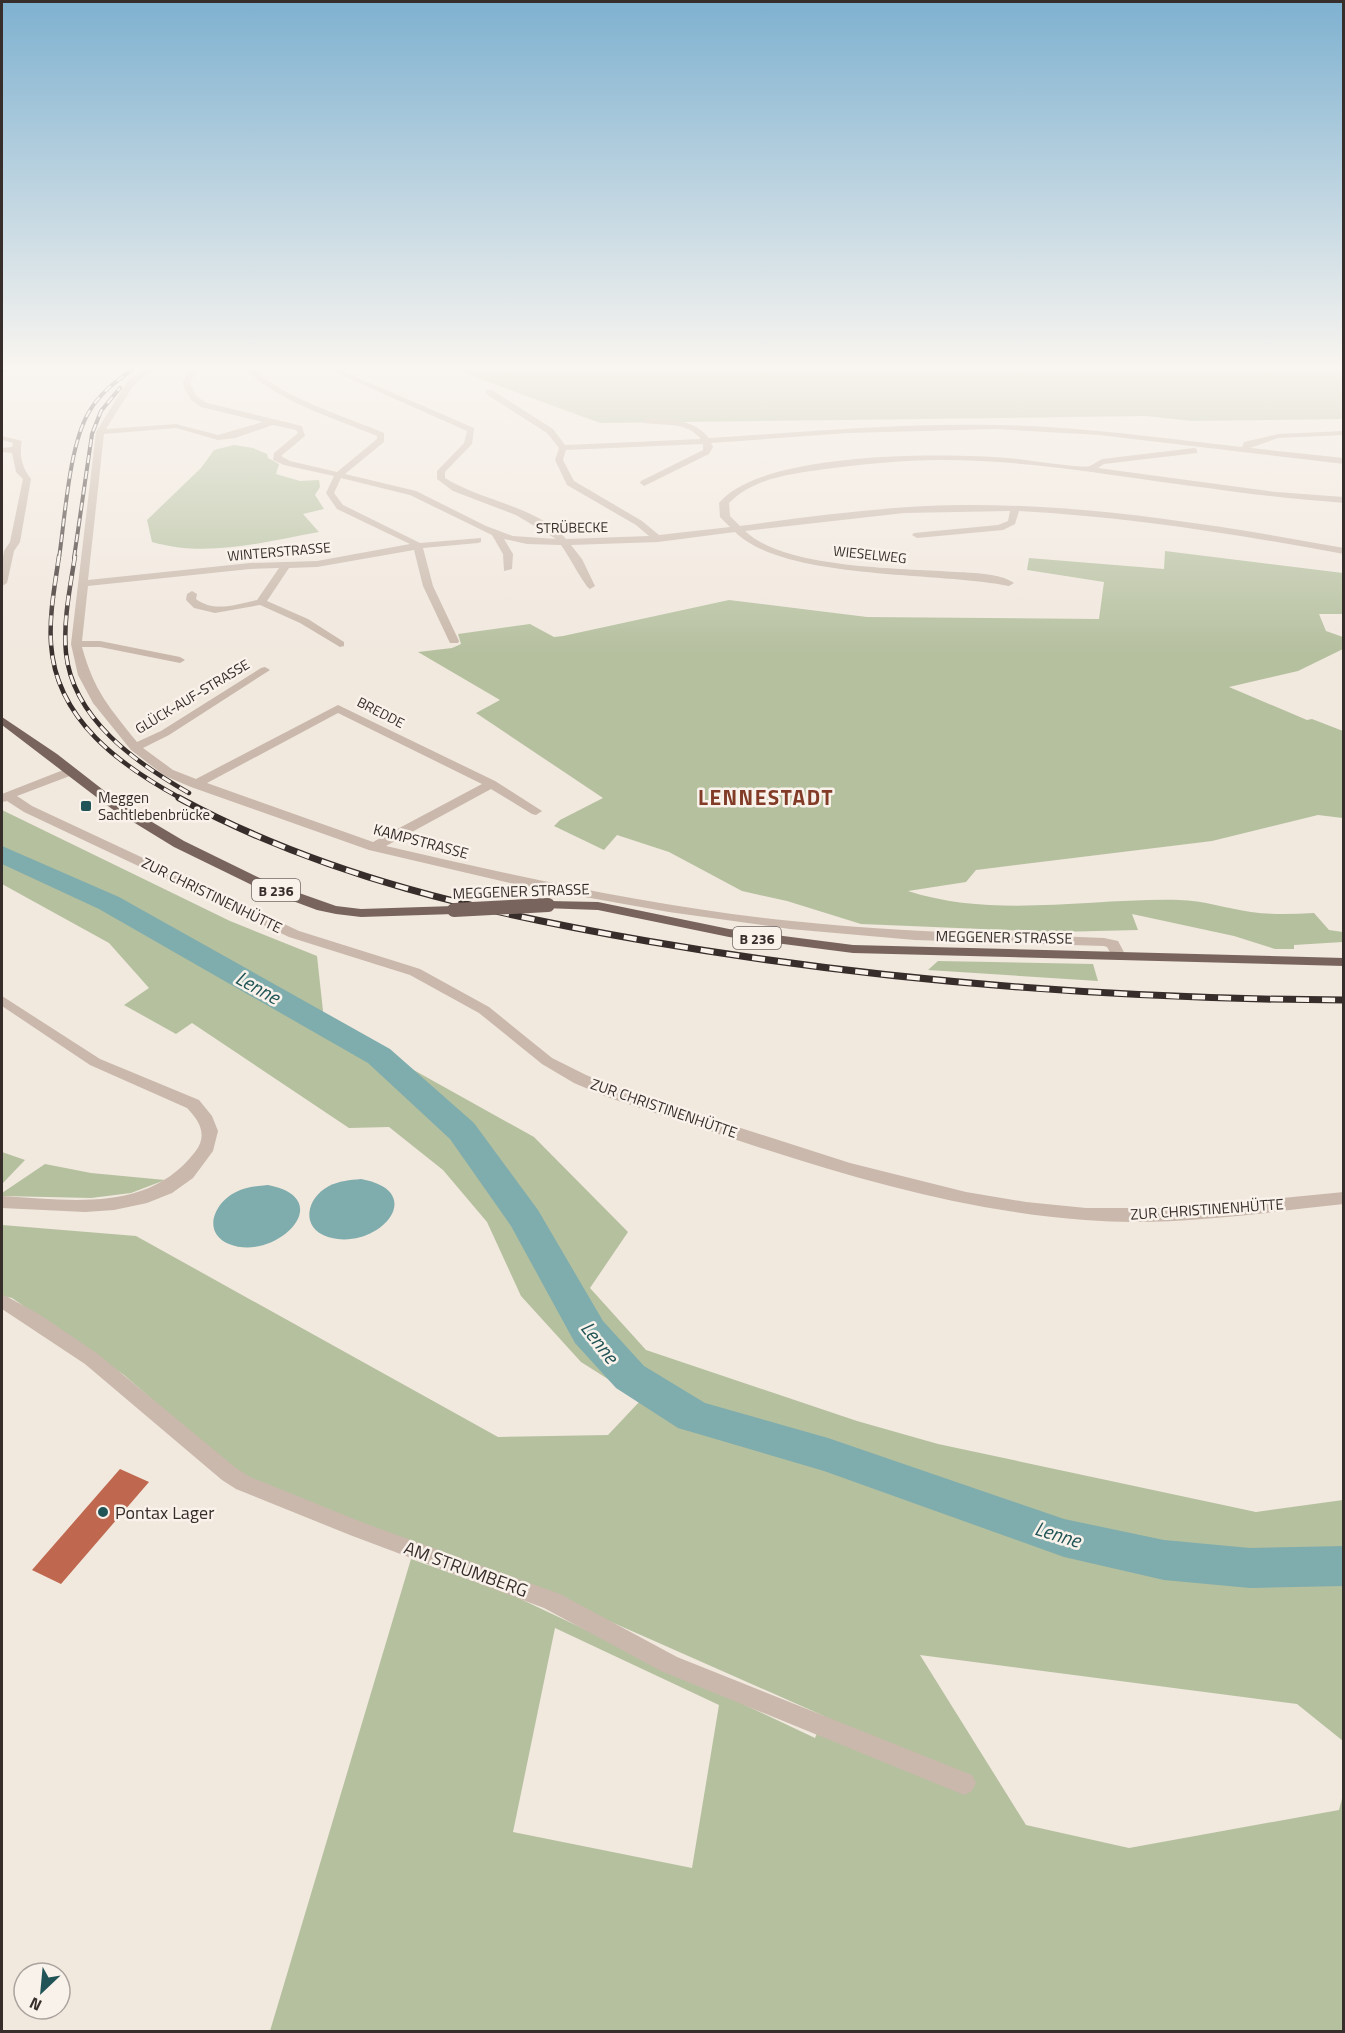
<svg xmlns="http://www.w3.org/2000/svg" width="1345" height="2033" viewBox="0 0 1345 2033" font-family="'Titillium Web',sans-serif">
<rect width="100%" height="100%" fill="#f1e8de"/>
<g fill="#b5c09f" fill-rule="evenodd">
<path d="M456,370h887v49l-151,2 -47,-5 -545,7z"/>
<path d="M234,445l19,3 14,6 1,4 11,6 -3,10 24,7 19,-1 1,7 -5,8 9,14 -21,5 16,18c-55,10 -112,26 -167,10l-5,-22 54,-52 13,-18z"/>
<path d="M1165,551l178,22v41h-24l7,17 17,6v12l-45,22 -69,16 78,33 5,-1 31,12v87l-25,-3 -106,26 -236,29 -10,12 -58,9c86,28 182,7 271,9 24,0 49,9 72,12 21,3 42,2 63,1l15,17 14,2v10l-49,3v4h-19l-41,-13 -102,-22 6,16 -82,2 -195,-8 -74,-23 -45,-10 -73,-39 -52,-17 -13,15 -50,-24 6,-6 43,-22 -127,-85 24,-13 -82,-48 34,-4 9,-4 -3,-10 72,-10 24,13 9,-1 166,-36 138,17 232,2 5,-37 -77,-12 2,-12 135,11z"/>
<path d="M2,810l228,111 87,35 7,64 210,117 94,95 -38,56 56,62 211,71 81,23 318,68 87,-12v241l-46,-37 -377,-49 106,170 103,23 210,-38 4,-15v236h-1073l141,-472 101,36 303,143 9,-22 -303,-134 -154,-54 -132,-57 -111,-96 -112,-77 -10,-2v-71l134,11 362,201 110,-2 33,-35 -60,-38 -60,-66 -34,-74 -44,-52 -54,-43 -40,1 -157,-105 -16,11 -52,-29 25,-17 -40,-45 -107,-59zM555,1628l164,77 -27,163 -179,-36z"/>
<path d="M938,961l155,3 5,17 -170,-11z"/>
<path d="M2,1152l23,8 -23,24z"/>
<path d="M45,1164l46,9 74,7 -34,13 -40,5 -89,-2v-3z"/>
</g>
<g fill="#7facad">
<path d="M361,1179c70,13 16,73 -33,58 -28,-9 -22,-39 1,-51 10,-5 21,-6 32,-7z"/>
<path d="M268,1185c72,14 7,78 -39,59 -28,-12 -14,-42 7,-52 10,-5 21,-6 32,-7z"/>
</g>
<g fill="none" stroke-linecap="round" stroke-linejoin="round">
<path fill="#7facad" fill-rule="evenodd" d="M2,846l117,51 271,152 84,74 64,87 65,111 41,45 61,37 123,35 236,81 100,21 86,8 94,-2v40l-94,2 -86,-8 -100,-23 -240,-86 -146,-43 -62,-40 -41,-45 -64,-117 -61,-87 -82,-76 -269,-154 -97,-45z"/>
</g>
<path fill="#bf674f" d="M120,1469l29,13 -88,102 -29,-14z"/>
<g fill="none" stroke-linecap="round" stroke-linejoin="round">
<g fill="#c9b8ab" fill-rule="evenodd">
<path d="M143,370h9l-19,16 -27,43 70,-5 42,11 45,-13 -62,-15 -10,-7 -9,-17 8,-13h8l-8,13 7,14 10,6 95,23 3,10 -24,20 9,5 47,11 40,-33v-3c-36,-15 -105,-37 -130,-66h8c28,28 92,47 129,63v9l-39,32 71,17 70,35 27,10 43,3 -40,-24 -63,-24 -16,-12v-8l27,-28 3,-12 -137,-61h10l134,58 -2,16 -27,28v6c34,22 96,30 121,61l83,-3 -13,-11 -69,-40 -12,-25 4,-12 -12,-15 -61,-39v-4h6l61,39 12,16 136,-6c-15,-18 -36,-13 -57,-16l-1,-2 4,-2c23,0 47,0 62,19 96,-6 192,-15 287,-13 82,1 164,13 246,22l2,-5 34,-8 66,-3v4l-66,3 -28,10 94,10v6l-245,-29 -103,-6 -148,4 -137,10 2,4 -4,7 -65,32 -4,-3 1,-2 62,-31v-6l-137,6 -3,10 11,21 68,40 17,14 71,-8 -10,-10 -1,-14c43,-52 224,-50 289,-45 14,1 73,11 82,8 4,-2 8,-5 12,-7l92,-11 3,1v4l-93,11 -6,4 178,24 68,5v6c-46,-4 -91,-8 -136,-15 -88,-11 -177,-28 -266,-28 -39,0 -78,4 -117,9 -34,5 -72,9 -96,34l1,13 10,10c73,-10 147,-20 221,-21 129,-1 256,20 383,43v6c-108,-20 -215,-37 -325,-43l-4,13 -12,6 -86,8 -5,-3 2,-2 84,-8 10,-4 2,-10 -106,2 -159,18c39,38 156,37 211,41 17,1 44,1 58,11l-5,3c-72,-15 -223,-5 -274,-54l-77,10 -87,3 11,14 13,27 -5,3c-5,-2 -22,-35 -29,-44l-34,-1 -23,-5 9,15 -1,15 -8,2 -1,-17 -11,-19 -82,-40 -69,-17 -7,15 9,12 77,38 61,-5v4l-3,1 -55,5 10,38 26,55 -1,2h-8l-1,-2 -26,-55 -9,-36 -97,17 -28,1 -22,33 41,18 36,23v4l-4,1 -40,-24 -40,-18 -45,8 -21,-5 -8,-8 1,-6 5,-3 5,3 -1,5c18,14 42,5 61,1l22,-32 -29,1 -162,17 -6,55h18l80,16 5,3 -5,3 -80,-16h-18c12,44 27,60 55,95l24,-11 100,-63 4,-1 5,3 -101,65 -26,13 30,22 23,9 142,-74 157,76 47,30 -6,4 -4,-1 -41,-25 -105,57c134,31 269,61 406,75 103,11 208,13 312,17l14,3 8,15 -7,4 -5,-1 -7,-12 -3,-1 -189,-6 -125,-11 -121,-17 -146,-26 -154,-36 -178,-63 -26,-11 -34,-26 -38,-47 -15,-28 -7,-31 25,-212 31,-50zM273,425l23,5 2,3 -24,20 -1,7 11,5 50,11 -8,17 11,16 73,35 -93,17 -67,2 -162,17 16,-146 72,-6 42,12 17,-2zM338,713l144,71 -109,58 -166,-59z"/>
<path d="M2,436l20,5c-3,14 0,27 9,38l-11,63 -6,9 -7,32 -5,3v-23l2,-12 6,-9 13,-63 -7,-7 -4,-19 -10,-1v-4l10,-1 1,-4 -11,-3z"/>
<path d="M71,767l4,1v6l-58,22 15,10 267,125 121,38 69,38 63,51 34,17 33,14 231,74 116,29 60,10 60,6h97l161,-16v12c-86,9 -172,23 -259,16 -165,-12 -321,-72 -478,-123l-33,-14 -32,-19 -63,-51 -69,-38 -121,-38 -265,-125 -17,-11 -5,1v-8z"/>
<path d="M2,996l98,63 99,41 13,16 6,15 -5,20 -20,27 -21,15 -25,10 -33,7 -29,2 -83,-4v-12c69,4 146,17 193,-44 13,-16 5,-31 -8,-44l-97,-43 -88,-59z"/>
<path d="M2,1294l37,20 59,40 138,114 14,9 114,46 196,71 117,63 295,118 4,8 -4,8 -8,4 -303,-124 -117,-63 -194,-73 -114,-46 -14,-9 -137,-116 -83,-55z"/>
</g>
<g fill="#78645c" fill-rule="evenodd">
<path d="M2,370h10l-10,3z"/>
<path d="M2,717l55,37 63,49 64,38 84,41 68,24 25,3 93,-3 7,4 -7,4 -93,3 -25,-3 -19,-4 -59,-22 -84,-41 -62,-38 -110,-84z"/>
<path d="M548,901l50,1 131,27 124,16 491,13v8l-491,-13 -124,-16 -131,-27 -55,-2 -2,-3 2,-3z"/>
</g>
<g stroke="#372d2a" stroke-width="4">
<g id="rail-far2">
<path d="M59,558c6,-40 10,-113 30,-146 10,-18 27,-31 43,-42"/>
<path d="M74,558l18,-124 9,-23 19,-23"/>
</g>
</g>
<g stroke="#372d2a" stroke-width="4.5">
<g id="rail-far1">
<path d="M59,556c-4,29 -10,58 -8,88 5,76 70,122 131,155"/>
<path d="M75,556c-5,32 -12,65 -9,97 7,66 70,110 123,140"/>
</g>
</g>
<g stroke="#372d2a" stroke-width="7">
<path id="rail" d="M179,798c145,79 307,115 468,143 231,40 463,58 697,59"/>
</g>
<use href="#rail-far2" stroke="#f9f2eb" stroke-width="2" stroke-dasharray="8" stroke-linecap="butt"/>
<use href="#rail-far1" stroke="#f9f2eb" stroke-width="3" stroke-dasharray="10" stroke-linecap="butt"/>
<use href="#rail" stroke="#f9f2eb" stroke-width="4.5" stroke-dasharray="13" stroke-linecap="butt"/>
<path stroke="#78645c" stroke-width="14" d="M454,910l94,-5"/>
</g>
<linearGradient id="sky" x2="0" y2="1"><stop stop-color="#7eb1d0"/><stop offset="0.56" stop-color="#f9f5f0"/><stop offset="1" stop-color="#f9f5f0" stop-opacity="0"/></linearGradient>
<rect width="1345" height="655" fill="url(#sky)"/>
<g fill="#215456" stroke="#f9f2eb" stroke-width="2">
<rect x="80" y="800" width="12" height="12" rx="3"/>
<circle cx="103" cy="1512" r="6"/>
</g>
<g text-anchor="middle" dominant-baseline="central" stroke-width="5" stroke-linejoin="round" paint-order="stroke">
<g font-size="14" fill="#372d2a" stroke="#f9f2eb">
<text transform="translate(572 527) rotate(-1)">STRÜBECKE</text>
<text transform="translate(279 551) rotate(-5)">WINTERSTRASSE</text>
<text transform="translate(870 554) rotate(6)">WIESELWEG</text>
<text transform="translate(192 696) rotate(-31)">GLÜCK-AUF-STRASSE</text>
<text transform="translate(381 712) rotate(27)">BREDDE</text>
</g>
<g fill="#f9f2eb" stroke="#716864" stroke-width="1.5">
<rect x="252" y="879" width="48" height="22" rx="4.5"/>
<rect x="733" y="927" width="48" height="22" rx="4.5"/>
</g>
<g font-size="14" font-weight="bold" fill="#372d2a">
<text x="276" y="890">B 236</text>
<text x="757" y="938">B 236</text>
</g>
<g font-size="15" fill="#372d2a" stroke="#f9f2eb" text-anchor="start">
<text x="98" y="797">Meggen<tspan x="98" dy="17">Sachtlebenbrücke</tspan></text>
</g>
<g font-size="15" fill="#372d2a" stroke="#f9f2eb">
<text transform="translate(421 841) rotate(15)">KAMPSTRASSE</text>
<text transform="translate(521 891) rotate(-2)">MEGGENER STRASSE</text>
<text transform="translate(212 895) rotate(26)">ZUR CHRISTINENHÜTTE</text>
<text transform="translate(1004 937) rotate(1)">MEGGENER STRASSE</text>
<text transform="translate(664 1108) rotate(19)">ZUR CHRISTINENHÜTTE</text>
<text transform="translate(1207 1209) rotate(-4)">ZUR CHRISTINENHÜTTE</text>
</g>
<g font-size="18" fill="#372d2a" stroke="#f9f2eb" text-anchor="start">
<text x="115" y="1512">Pontax Lager</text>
</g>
<g font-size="18" fill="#372d2a" stroke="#f9f2eb">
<text transform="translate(466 1569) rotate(20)">AM STRUMBERG</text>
</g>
<g font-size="20" font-style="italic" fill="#215456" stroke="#f9f2eb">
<text transform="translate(258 987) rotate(29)">Lenne</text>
<text transform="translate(600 1342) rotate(52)">Lenne</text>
<text transform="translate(1058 1534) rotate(17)">Lenne</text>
</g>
<g font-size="21" font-weight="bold" letter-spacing="1.5" fill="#813b27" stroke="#f9f2eb">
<text x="766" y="797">LENNESTADT</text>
</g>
</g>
<rect width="1345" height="2033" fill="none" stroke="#372d2a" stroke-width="6"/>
<g transform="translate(42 1991) rotate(206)"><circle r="28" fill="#f9f2eb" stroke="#aba39e" stroke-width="1.5"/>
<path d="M0-4.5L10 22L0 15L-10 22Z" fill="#215456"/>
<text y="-9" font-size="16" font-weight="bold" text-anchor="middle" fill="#372d2a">N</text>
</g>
</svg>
